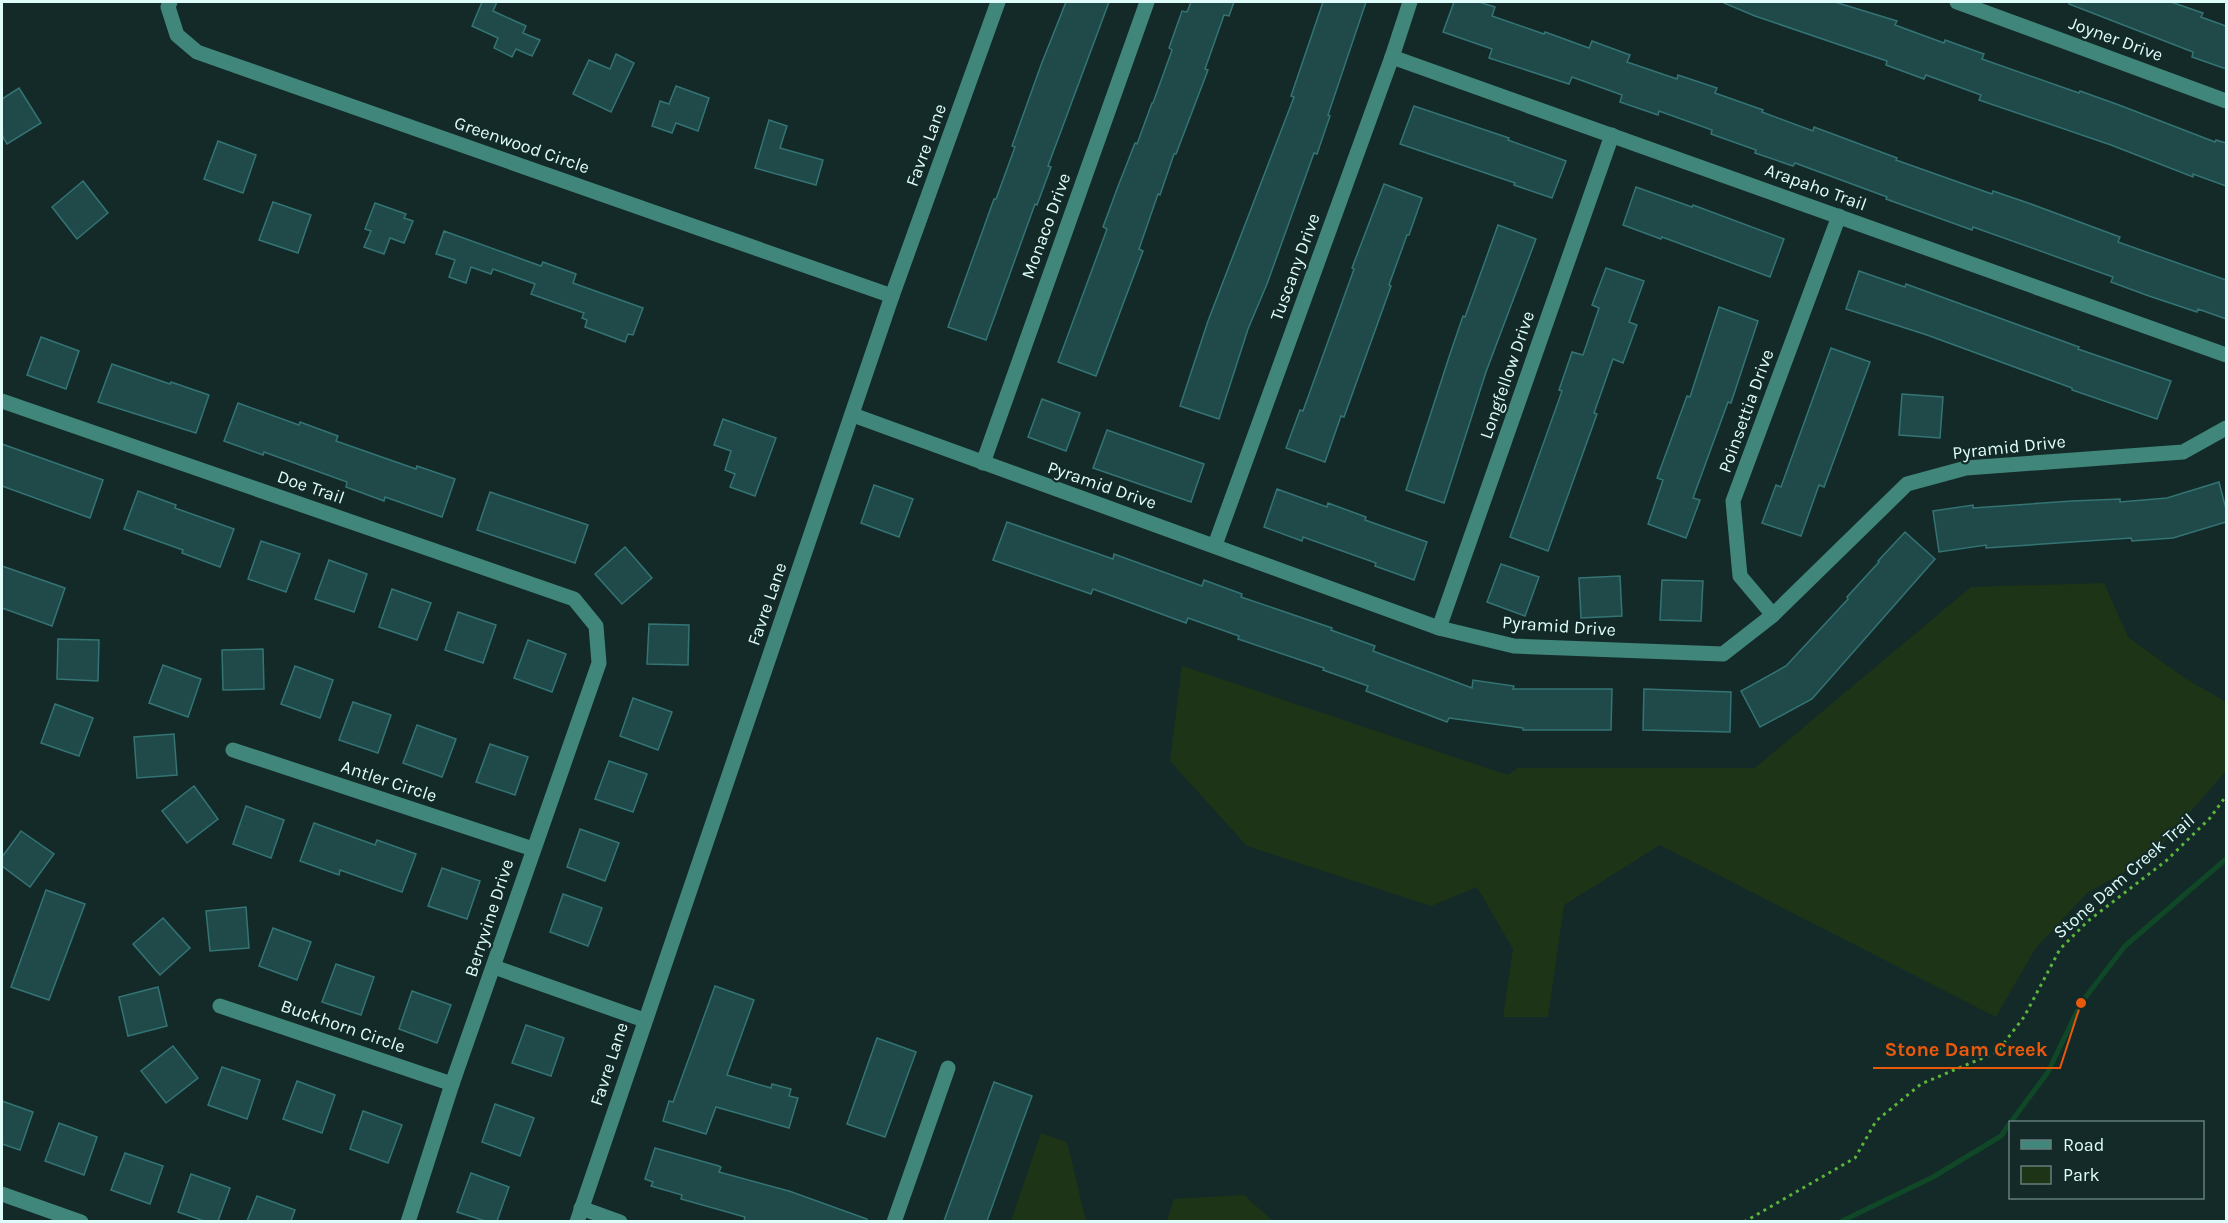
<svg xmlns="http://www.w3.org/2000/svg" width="2228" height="1223" viewBox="0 0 2228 1223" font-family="Karla,sans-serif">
<rect width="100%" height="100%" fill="#132a29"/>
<g fill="#1e3416">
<path d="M2104,583l24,54 55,40 43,25v69l-75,86 -64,36 -52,56 -39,68 -336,-172 -96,60 -16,112h-45l10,-68 -36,-62 -46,19 -184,-60 -77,-85 12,-95 326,109 9,-7h238l216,-181z"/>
<path d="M1041,1133l26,9 19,79h-75z"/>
<path d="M1244,1195l29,26h-106l7,-22z"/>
</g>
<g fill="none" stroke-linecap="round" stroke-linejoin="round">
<g stroke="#0f4727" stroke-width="5">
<path d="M2011,1122l37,-50 33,-69 44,-57 101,-87"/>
<path d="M1840,1222l93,-45 68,-41 9,-13"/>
</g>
</g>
<g fill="#204a4a" stroke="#347474" stroke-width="1.5">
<path d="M482,2h15l-4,9 33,15 -3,7 17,7 -8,16 -16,-7 -4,8 -18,-9 4,-10 -26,-12z"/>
<path d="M1066,2h43l-61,164 3,1 -14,38 -2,-1 -49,136 -38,-13 46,-128h2l19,-52 -3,-1 29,-81z"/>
<path d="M1191,2h43l-5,14 -5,-1 -19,54 3,1 -32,84h-2l-14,41 -2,-1 -19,55 4,2 -47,125 -38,-14 49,-133 -4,-2 14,-38 18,-46 2,1 15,-41h1l19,-53 -3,-2 13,-37 5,1z"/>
<path d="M1323,2h43l-38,113 2,1 -13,38 -3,-1 -47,131 -19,45 -29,90 -39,-13 28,-85 86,-224 -3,-1z"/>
<path d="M1454,2h25l16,5 -3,9 52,18 1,-2 44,16 3,-7 38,14 -3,7 50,17 1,-4 39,13 -2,5 48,17 -1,2 51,19 1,-4 83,31 -1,2 96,34 1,-3 38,13 89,33 -2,5 108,38v39l-28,-10 -1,3 -48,-16 -38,-14 2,-5 -140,-50 -1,3 -86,-31 1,-2 -92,-34 -2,3 -38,-13 1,-3 -45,-16 1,-4 -53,-19 -1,4 -38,-13 2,-7 -50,-18 -3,7 -80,-26 3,-9 -49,-17z"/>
<path d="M1724,2h111l62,19 -2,4 49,18 1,-3 39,14 -2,5 97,34 1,-2 39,14 96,37 1,-2 10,3v43l-33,-12v3l-82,-32 -132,-45 2,-5 -55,-20 -2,4 -38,-14 1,-4 -132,-45 -31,-13z"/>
<path d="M2069,2h102l32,11 -2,4 25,9v43l-34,-12 1,-5 -124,-48z"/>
<path d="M616,54l18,9 -23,49 -38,-18 16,-34 21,9z"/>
<path d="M676,86l33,12 -11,33 -22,-8 -4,10 -20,-7 8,-25 9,3z"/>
<path d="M19,88l22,35 -34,21 -5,-9v-36z"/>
<path d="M1414,106l95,32 -1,2 58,21 -14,37 -38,-13 1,-2 -115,-39z"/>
<path d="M769,120l18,6 -7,22 43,12 -7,25 -61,-17z"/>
<path d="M218,141l38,14 -13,38 -39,-14z"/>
<path d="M83,181l25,32 -31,26 -25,-32z"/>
<path d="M1384,184l38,14 -13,37h-2l-18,50 2,1 -47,131 -3,-1 -16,46 -39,-14 14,-38 3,1 51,-142 -2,-1z"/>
<path d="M1636,187l56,20 1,-2 91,34 -14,38 -108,-40 -1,2 -38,-14z"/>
<path d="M273,202l38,13 -13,38 -39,-13z"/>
<path d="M375,203l31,11 -2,4 9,3 -9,22 -14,-5 -6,16 -20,-7 7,-16 -6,-2z"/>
<path d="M1498,225l38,14 -50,133 -42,131 -38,-13 44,-136 13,-38 2,1z"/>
<path d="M444,231l97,35 2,-4 33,12 -3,9 70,25 -10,27 -5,-1 -3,8 -40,-15 2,-7 -5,-2 2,-5 -53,-19 4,-10 -42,-15 -2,5 -20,-7 -5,16 -17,-6 6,-17 -19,-6z"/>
<path d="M1606,268l38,13 -15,41 8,3 -14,38 -10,-4 -19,54 3,1 -49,137 -38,-14 52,-146 -3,-1 13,-38 11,3 16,-47 -7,-3z"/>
<path d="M1859,271l46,16 1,-3 129,47 44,16 -1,2 93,32 -14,38 -85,-29v-2l-145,-53 -81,-26z"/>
<path d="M1719,307l39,14 -27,82 -3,-1 -35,96 7,2 -14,38 -38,-14 15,-44 -6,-2 30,-82 3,1z"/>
<path d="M41,337l38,14 -13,38 -39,-14z"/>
<path d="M1831,348l39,14 -46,125 -5,-2 -18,51 -39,-13 14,-38 5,2z"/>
<path d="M112,364l58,20 1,-2 38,13 -13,38 -98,-31z"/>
<path d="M1902,394l41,3 -3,41 -41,-3z"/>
<path d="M1042,399l38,14 -14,38 -38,-14z"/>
<path d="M238,403l61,22 1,-3 38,14 -2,5 80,28 1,-3 38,13 -13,38 -57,-20 -1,4 -38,-14 1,-5 -83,-30 -1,3 -39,-14z"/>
<path d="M723,419l53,19 -21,58 -25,-9 5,-13 -10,-4 6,-19 -17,-6z"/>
<path d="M1107,430l97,34 -13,38 -98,-34z"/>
<path d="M2,444l101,36 -13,38 -88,-32z"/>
<path d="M2219,482l7,27v13l-53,16 -41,3 -1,-3 -145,10v-3l-47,7 -6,-41 40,-6v3l99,-7 48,-2v3l47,-4z"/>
<path d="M874,485l39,14 -14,38 -38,-14z"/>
<path d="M1277,489l50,18 1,-4 38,14 -1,3 62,22 -13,38 -39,-14 1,-3 -73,-26 -1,4 -38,-14z"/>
<path d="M138,491l38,14 -1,3 59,21 -14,38 -38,-14 1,-3 -59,-21z"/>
<path d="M490,492l98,33 -13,38 -98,-33z"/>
<path d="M1007,522l106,37 1,-5 88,32 2,-6 38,14 -1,3 91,31 -1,2 44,16 -2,5 99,37 1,-8 41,6 -1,3h99l-1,41h-88v-2l-74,-10 -2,4 -81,-31 2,-5 -45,-16 1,-2 -86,-29 1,-3 -51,-18 -2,5 -93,-34 -2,5 -98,-34z"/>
<path d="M1905,532l30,27 -123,140 -52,28 -19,-36 45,-25 62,-67 -1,-2 32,-35 -1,-1z"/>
<path d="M261,541l39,13 -14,38 -38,-13z"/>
<path d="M625,547l27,31 -30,26 -27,-30z"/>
<path d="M329,560l38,14 -13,38 -39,-13z"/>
<path d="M1501,564l38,13 -14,39 -38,-14z"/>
<path d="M2,566l63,22 -13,38 -50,-18z"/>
<path d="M1620,576l2,40 -41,2 -2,-40z"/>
<path d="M1662,580l41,1 -2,40 -41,-1z"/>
<path d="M392,589l39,14 -14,37 -38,-13z"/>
<path d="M458,612l38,13 -13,38 -38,-13z"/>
<path d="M649,624l40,1 -1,40 -41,-1z"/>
<path d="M58,639l41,1 -1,41 -41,-2z"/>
<path d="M528,640l38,14 -14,38 -38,-14z"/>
<path d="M263,649l1,40 -41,1 -1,-40z"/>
<path d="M163,665l38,14 -13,38 -39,-14z"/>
<path d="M295,666l38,14 -13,38 -39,-14z"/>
<path d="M1644,689l87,3 -1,40 -87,-2z"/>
<path d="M633,698l39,14 -14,38 -38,-14z"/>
<path d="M353,702l38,13 -13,38 -39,-13z"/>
<path d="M55,704l38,14 -14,38 -38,-13z"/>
<path d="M417,725l39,14 -14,38 -39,-14z"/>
<path d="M174,734l3,41 -40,3 -3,-41z"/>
<path d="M490,744l38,13 -13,38 -39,-13z"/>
<path d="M609,761l38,13 -14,38 -38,-13z"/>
<path d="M194,786l24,33 -31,24 -25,-32z"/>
<path d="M246,806l38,14 -13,38 -38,-14z"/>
<path d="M314,823l61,22 2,-5 39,14 -14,38 -62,-22 -1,5 -39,-14z"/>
<path d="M580,829l39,14 -14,38 -38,-14z"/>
<path d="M21,831l33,23 -24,33 -28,-21v-9z"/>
<path d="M442,868l38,13 -13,38 -39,-13z"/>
<path d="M46,890l39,14 -36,96 -38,-13z"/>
<path d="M563,894l39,14 -14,38 -38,-14z"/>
<path d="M246,907l3,41 -39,3 -4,-40z"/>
<path d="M163,918l27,30 -30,27 -27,-31z"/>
<path d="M273,928l38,14 -14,38 -38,-14z"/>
<path d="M336,964l38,13 -13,38 -39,-13z"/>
<path d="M715,986l39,14 -27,75 44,13 1,-4 19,5 -2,7 9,2 -9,30 -73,-21 -10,27 -43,-13 6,-20 4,1z"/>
<path d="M158,987l9,39 -39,10 -9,-39z"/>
<path d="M412,991l39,14 -14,38 -38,-14z"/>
<path d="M526,1025l38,13 -13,38 -39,-13z"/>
<path d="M877,1038l39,14 -31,85 -38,-13z"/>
<path d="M173,1046l25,32 -32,25 -25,-32z"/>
<path d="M222,1067l38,13 -13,39 -39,-14z"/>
<path d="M297,1081l38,14 -13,38 -39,-14z"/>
<path d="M994,1082l38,14 -14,38 -31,87h-43z"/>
<path d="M2,1101l31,11 -13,38 -18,-6z"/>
<path d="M495,1104l39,14 -14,38 -38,-14z"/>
<path d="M363,1111l39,14 -14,38 -38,-14z"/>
<path d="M59,1123l38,14 -13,38 -39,-14z"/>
<path d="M655,1148l64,18 2,1 -2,5 70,19 78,28v2h-123l1,-4 -64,-18 1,-4 -31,-9 2,-4 -8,-3z"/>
<path d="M125,1153l38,13 -13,38 -39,-14z"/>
<path d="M471,1173l38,14 -12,34h-12l-28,-9z"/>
<path d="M191,1174l39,14 -12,33h-14l-26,-9z"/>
<path d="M257,1196l38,14 -4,11h-44z"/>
</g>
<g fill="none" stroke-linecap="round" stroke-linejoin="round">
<path stroke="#5bb639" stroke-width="3" stroke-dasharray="3 4.5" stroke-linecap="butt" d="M1744,1222l111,-64 21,-37 45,-37 76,-32 27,-35 36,-68 28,-28 79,-61 43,-42 16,-22"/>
<g stroke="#41867a" stroke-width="15">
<path d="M170,2l-2,5 9,28 20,17 695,244"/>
<path d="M1957,2l269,99"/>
<path d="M1392,57l834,298"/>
<path d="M2,401l572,198 22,27 3,37 -147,421 -44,138"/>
<path d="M853,415l586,213 75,18 209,8 50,-39 134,-131 59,-16 217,-16 43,-24"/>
<path d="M983,463l164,-461"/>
<path d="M1215,545l177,-488 18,-55"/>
<path d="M1773,615l-33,-39 -7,-75 106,-285"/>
<path d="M1439,628l173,-493"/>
<path d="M233,750l300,99"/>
<path d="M494,967l150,53"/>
<path d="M220,1006l232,78"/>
<path d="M2,1194l79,28"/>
<path d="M581,1208l39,14"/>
<path d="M577,1222l315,-926 106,-294"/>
<path d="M894,1222l54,-154"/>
</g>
</g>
<g text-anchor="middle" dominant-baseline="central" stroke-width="4.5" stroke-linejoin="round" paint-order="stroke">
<g font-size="18" fill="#defdfa" stroke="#132a29">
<text transform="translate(2116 39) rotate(20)">Joyner Drive</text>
<text transform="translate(522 145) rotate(19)">Greenwood Circle</text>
<text transform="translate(926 145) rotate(-70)">Favre Lane</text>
<text transform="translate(1816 187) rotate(20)">Arapaho Trail</text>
<text transform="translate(1046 226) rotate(-70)">Monaco Drive</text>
<text transform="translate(1295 267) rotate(-70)">Tuscany Drive</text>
<text transform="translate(1507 375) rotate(-71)">Longfellow Drive</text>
<text transform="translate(1746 411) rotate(-70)">Poinsettia Drive</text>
<text transform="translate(2009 447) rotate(-6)">Pyramid Drive</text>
<text transform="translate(1102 485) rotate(19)">Pyramid Drive</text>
<text transform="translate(311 487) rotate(19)">Doe Trail</text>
<text transform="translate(767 604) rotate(-71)">Favre Lane</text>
<text transform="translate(1559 626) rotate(4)">Pyramid Drive</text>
<text transform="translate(389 781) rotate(18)">Antler Circle</text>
<text transform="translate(2124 876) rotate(-41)">Stone Dam Creek Trail</text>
<text transform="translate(489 918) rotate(-72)">Berryvine Drive</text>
<text transform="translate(343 1026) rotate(19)">Buckhorn Circle</text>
<text transform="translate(609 1064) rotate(-72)">Favre Lane</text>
</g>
</g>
<path fill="none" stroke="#e8590c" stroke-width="2" d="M2081 1003L2060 1068H1873"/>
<circle fill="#e8590c" stroke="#132a29" stroke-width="2" cx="2081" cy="1003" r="6"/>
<g font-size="20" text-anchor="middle" font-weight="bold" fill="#e8590c" stroke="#132a29" stroke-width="4.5" stroke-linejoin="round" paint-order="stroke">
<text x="1966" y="1056">Stone Dam Creek</text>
</g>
<rect width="2228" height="1223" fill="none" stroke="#defdfa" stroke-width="6"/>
<rect x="2009" y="1121" width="195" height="78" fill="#132a29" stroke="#647e7d" stroke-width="1.5"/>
<rect x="2021" y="1140" width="30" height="9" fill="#41867a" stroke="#647e7d" stroke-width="1.5"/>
<text x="2063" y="1151" font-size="18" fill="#defdfa">Road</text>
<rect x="2021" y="1166" width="30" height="18" fill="#1e3416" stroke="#647e7d" stroke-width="1.5"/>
<text x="2063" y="1181" font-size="18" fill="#defdfa">Park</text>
</svg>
